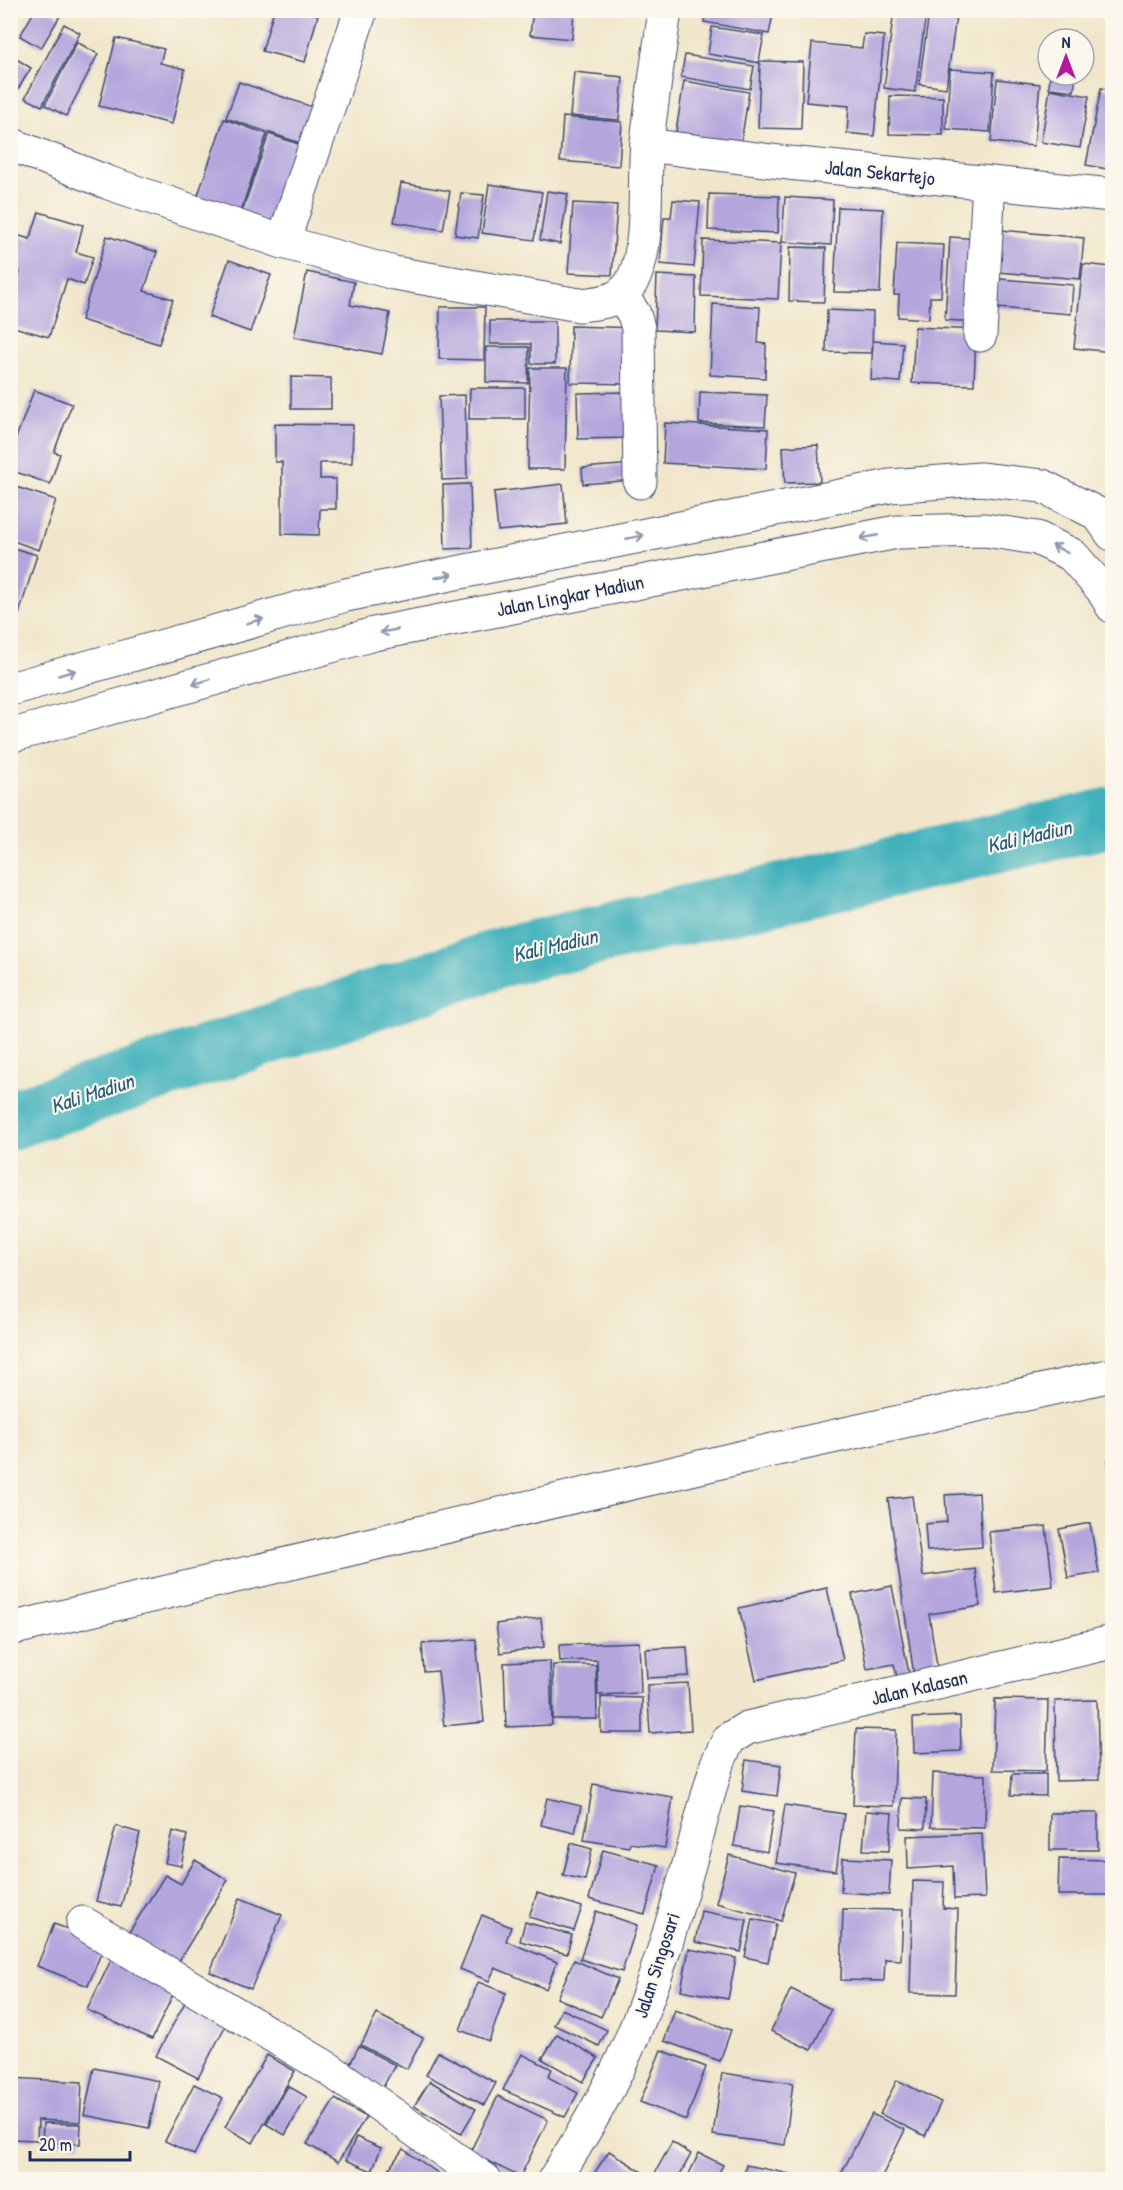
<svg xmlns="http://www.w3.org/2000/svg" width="1123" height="2190" viewBox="0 0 1123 2190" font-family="'Patrick Hand',sans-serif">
<rect width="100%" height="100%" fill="#fbf7ec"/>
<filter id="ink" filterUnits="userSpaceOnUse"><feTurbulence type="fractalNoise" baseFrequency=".0167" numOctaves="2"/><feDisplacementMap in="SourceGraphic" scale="12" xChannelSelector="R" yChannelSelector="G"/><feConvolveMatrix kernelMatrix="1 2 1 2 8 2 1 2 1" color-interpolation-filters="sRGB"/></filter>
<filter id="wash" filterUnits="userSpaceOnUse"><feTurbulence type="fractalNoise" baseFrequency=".008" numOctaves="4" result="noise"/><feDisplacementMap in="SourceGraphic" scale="24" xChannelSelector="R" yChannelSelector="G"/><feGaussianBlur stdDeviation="1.35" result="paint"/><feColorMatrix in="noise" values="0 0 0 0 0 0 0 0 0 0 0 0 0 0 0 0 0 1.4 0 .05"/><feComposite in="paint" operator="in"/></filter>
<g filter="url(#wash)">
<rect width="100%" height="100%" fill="#f1e6cb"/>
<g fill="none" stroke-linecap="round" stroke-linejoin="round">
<path stroke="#41b1bb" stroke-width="60" d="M10,1120l496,-164 606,-139"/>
</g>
<g id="blocks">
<g fill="#b4a6dd">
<path d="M35,10h14l11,6 -19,32 -21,-12z"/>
<path d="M274,10h28l16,5 -13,47 -43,-11z"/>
<path d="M533,10h41l-2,29 -42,-4z"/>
<path d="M706,10h68l-5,24 -65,-12z"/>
<path d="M894,10l32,4 -11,78 -31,-4z"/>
<path d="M929,13l27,4 -10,71 -27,-4z"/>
<path d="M64,24l16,9 -38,73 -17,-8z"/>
<path d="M712,27l52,8 -5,26 44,1 -2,67 -43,-1 2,-65 -52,-9z"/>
<path d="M864,34l20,2 -10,100 -27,-3 2,-27 -43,-4 6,-59 50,5z"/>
<path d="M116,38l48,11 -4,14 25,6 -13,55 -73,-18z"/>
<path d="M77,42l21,12 -32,62 -21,-11z"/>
<path d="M685,55l69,11 -4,23 -69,-12z"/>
<path d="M15,58l16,10 -16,26 -5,-2v-28z"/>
<path d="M950,69l44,3 -4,60 -44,-3z"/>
<path d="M574,72l49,5 -4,43 -49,-4z"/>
<path d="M1050,75h26l-2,16 -25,-3z"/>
<path d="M997,79l43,5 -6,62 -43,-4z"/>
<path d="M684,81l65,11 -9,57 -65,-11z"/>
<path d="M239,82l85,29 -12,36 -86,-29z"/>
<path d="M1101,88l11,2v80l-26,-5z"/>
<path d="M1050,89l39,7 -9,52 -39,-6z"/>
<path d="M890,96l53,1v38l-54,-1z"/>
<path d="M563,117l59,5 -3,44 -59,-5z"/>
<path d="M224,119l43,15 -27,79 -43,-15z"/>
<path d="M269,134l41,14 -28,80 -41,-14z"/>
<path d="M401,183l49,8 -7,39 -49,-8z"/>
<path d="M489,184l53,8 -8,48 -52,-7z"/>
<path d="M547,191l21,3 -8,50 -20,-4z"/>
<path d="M461,193l23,2 -6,43 -23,-3z"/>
<path d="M709,194l70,2 -1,37 -70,-3z"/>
<path d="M785,197l48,3 -2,45 -49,-3z"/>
<path d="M673,200l27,2 -6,65 -34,-3 4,-47h7z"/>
<path d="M573,203l44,2 -5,70 -44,-2z"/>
<path d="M838,207l45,2 -3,84 -46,-1z"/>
<path d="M39,212l44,13 -7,27 17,5 -9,28 -17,-6 -18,58 -39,-11v-25l10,-29 -10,-3v-36l20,6z"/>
<path d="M990,229l94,9 -4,41 -94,-8z"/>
<path d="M107,236l50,16 -13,39 29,8 -14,45 -78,-24z"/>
<path d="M950,237l31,2 -5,83 -31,-2z"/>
<path d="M703,240l78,3 -3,56 -77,-3z"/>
<path d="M897,243l47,2 -3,52h-11l-1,22 -31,-2 1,-22h-5z"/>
<path d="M790,247l36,1 -2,54 -35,-1z"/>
<path d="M229,260l42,15 -21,57 -41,-15z"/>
<path d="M1083,264l29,3v85l-38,-4z"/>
<path d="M307,272l47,10 -4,23 40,8 -8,41 -88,-17z"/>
<path d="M657,275l39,2 -1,55 -40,-2z"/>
<path d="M987,278l86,7 -2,29 -86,-7z"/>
<path d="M713,304l47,3 -2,36 8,1 -1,34 -55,-3z"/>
<path d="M440,307h45l-1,53 -45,-1z"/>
<path d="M827,310l46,2 -1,41 -46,-1z"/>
<path d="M490,321h65v43h-24v-20h-41z"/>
<path d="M571,326l67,2 -1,56 -67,-1z"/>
<path d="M915,327l61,3 -2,55 -62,-2z"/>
<path d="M873,341l30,2 -3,39 -29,-2z"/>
<path d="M486,347h43l-1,36 -42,-1z"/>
<path d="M530,368h37l-2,101h-37z"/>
<path d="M291,377l40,1v31h-40z"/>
<path d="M470,388h55v31h-56z"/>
<path d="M34,390l38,14 -18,48 6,2 -10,30 -40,-14v-34l6,2z"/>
<path d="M626,392l1,46 -49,1 -1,-46z"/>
<path d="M700,392l67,3 -2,31 -66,-3z"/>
<path d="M465,395l2,84 -25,1 -3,-84z"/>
<path d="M665,423l103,6 -2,40 -103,-6z"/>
<path d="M275,424l78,1 -1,38h-32v16h16v30h-16l-1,26 -37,-1v-72h-7z"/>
<path d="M818,445l2,37 -35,1 -2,-36z"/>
<path d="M633,464l1,16 -51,4 -1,-16z"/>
<path d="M470,484l2,64 -27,1 -2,-64z"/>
<path d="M563,484l4,40 -69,7 -4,-39z"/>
<path d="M10,485l46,15 -17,50 -29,-10z"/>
<path d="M10,547l27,8 -21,69 -6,-1z"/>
<path d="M1108,1460h4v33l-1,1z"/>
<path d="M979,1493l3,54 -55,4 -2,-27 22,-2 -2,-27z"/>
<path d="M912,1496l11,80 52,-7 5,37 -51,8 9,58 -24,3 -26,-176z"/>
<path d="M1090,1523l9,50 -31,5 -9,-49z"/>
<path d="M1046,1526l7,60 -57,7 -7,-61z"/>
<path d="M892,1586l18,93 -12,2 -4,-17 -27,5 -15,-75z"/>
<path d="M827,1588l16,72 -87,20 -17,-72z"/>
<path d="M541,1618l3,29 -44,6 -4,-29z"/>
<path d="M476,1639l8,83 -40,4 -6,-55 -14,1 -2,-28z"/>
<path d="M639,1642l2,51 -43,2 -1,-35 -37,1 -1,-16z"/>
<path d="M687,1647l2,29 -42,2 -2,-29z"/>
<path d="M550,1661l2,64 -46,2 -2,-64z"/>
<path d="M553,1665h43l1,54h-44z"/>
<path d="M688,1683l3,47 -41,3 -3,-48z"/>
<path d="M601,1697l41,1v35h-41z"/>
<path d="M995,1699l53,1 -2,71 -53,-1z"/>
<path d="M1097,1700l2,80 -43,1 -1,-80z"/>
<path d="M960,1716l1,35 -47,2 -1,-35z"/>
<path d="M856,1729l40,1 -2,76 -41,-1z"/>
<path d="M746,1760l35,5 -4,31 -35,-5z"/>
<path d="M933,1773l53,2 -1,53 -54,-1z"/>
<path d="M1012,1774h34v22l-35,-1z"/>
<path d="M593,1784l80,13 -8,51 -35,-5 -1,4 -45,-7z"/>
<path d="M547,1798l34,8 -6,27 -34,-8z"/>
<path d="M902,1798l24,1 -1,30 -24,-1z"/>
<path d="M785,1805l59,9 -8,57 -60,-8z"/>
<path d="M740,1806l34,5 -7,41 -33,-6z"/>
<path d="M866,1811l26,2 -3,38 -26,-1z"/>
<rect x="1050" y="1813" width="48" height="37"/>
<path d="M116,1826l24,7 -19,74 -25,-6z"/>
<path d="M172,1831l15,4 -6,31 -16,-3z"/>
<path d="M982,1833l3,65 -31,1 -1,-33 -45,3 -1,-33z"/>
<path d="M571,1843l21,6 -7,31 -22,-5z"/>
<path d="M603,1850l56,15 -14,49 -56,-15z"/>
<path d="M729,1855l66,18 -14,48 -65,-18z"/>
<path d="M843,1858l48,2 -2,35 -48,-3z"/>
<path d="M1059,1859l53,1v35h-54z"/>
<path d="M195,1860l33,20 -51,84 -49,-30 37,-59 16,9z"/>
<path d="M913,1881l31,1 -1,26 15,1 -3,85 -45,-1z"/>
<path d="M537,1893l45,14 -8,24 -45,-14z"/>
<path d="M240,1898l42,17 -31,74 -41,-17z"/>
<path d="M843,1909l60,1 -2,50 -16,-1 -1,22 -43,-1z"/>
<path d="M596,1911l41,14 -15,47 -42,-13z"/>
<path d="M701,1911l46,9 -6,32 -46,-10z"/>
<path d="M482,1915l29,12 -5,14 51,21 -11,27 -51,-21 -6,13 -29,-12z"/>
<path d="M753,1919l23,5 -8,38 -23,-5z"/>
<path d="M525,1922l47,13 -5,19 -47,-13z"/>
<path d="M54,1924l51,19 -17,43 -51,-20z"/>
<path d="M689,1949l47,9 -8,41 -47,-9z"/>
<path d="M112,1958l64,30 -24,51 -65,-29z"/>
<path d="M574,1960l44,19 -17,38 -44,-19z"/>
<path d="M478,1982l28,11 -17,48 -29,-11z"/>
<path d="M791,1989l40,20 -20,41 -40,-19z"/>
<path d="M188,1997l41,22 -31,59 -42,-22z"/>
<path d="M562,2009l45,21 -8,16 -45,-21z"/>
<path d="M675,2010l56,20 -11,31 -56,-20z"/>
<path d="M377,2014l46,24 -16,31 -46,-24z"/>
<path d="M557,2034l41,24 -15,24 -41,-23z"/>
<path d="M359,2046l36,19 -12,22 -35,-19z"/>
<path d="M661,2050l45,17 -20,53 -46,-18z"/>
<path d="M438,2052l58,31 -12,22 -58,-30z"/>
<path d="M522,2054l30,15 -4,8 30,16 -13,24 -62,-27z"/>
<path d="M267,2055l28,16 -42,72 -28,-16z"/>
<path d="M94,2068l65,13 -10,47 -65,-13z"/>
<path d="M722,2073l71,10 -8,62 -72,-10z"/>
<path d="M10,2078l72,4 -2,40 -42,-2 -1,20 -27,-1z"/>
<path d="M897,2080l44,22 -16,34 -45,-22z"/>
<path d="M430,2081l46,28 -15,25 -47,-28z"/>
<path d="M194,2084l29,14 -29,57 -29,-14z"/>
<path d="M288,2086l19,11 -22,38 -19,-11z"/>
<path d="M498,2096l50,24 -28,57 -50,-25z"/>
<path d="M335,2099l31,18 -28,45 -31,-18z"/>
<path d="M872,2114l33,16 -25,50h-42z"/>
<path d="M43,2123l38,1 -1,20 -38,-2z"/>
<path d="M356,2137l25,11 -9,23 -26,-11z"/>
<path d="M672,2142l19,12 -14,26h-26z"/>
<path d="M403,2149l45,31h-67z"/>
<path d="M609,2151l38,24 -3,5h-38l-11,-8z"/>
<path d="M699,2153l24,12 -8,15h-29z"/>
<path d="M746,2165l54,11 -1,4h-56z"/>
</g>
</g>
</g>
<g filter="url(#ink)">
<use href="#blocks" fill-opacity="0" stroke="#3b4a6e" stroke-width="1.5"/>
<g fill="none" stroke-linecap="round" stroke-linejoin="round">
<g stroke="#3b4a6e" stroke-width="35">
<g id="minor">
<path d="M10,144l99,39 174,59 111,31 185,32c21,-2 40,-3 52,-22 20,-32 12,-103 16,-141 5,-44 12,-88 18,-132"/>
<path d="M647,145l141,18 324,32"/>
<path d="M283,242l78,-232"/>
<path d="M621,295l13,19 4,14 2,154"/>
<path d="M980,335l9,-152"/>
<path d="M10,1629l745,-175 357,-79"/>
<path d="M83,1923l246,146 156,111"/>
<path d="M554,2180c25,-39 49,-78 68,-120 42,-90 67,-200 95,-296l12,-25 18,-11 365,-86"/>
</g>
</g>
<g stroke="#3b4a6e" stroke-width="35">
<g id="major">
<path d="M10,689l336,-94 544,-109 90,-7 62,7 56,28 14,20"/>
<path d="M10,736l364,-102 523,-102 88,-2 52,8 35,17 30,34 10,17"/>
</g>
</g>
<use href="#minor" stroke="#fff" stroke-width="33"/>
<use href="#major" stroke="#fff" stroke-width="33"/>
</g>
<defs><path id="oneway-shaft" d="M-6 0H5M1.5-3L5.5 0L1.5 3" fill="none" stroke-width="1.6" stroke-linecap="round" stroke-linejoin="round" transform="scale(1.5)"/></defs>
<g stroke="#8d97ae">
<use href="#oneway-shaft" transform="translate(635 537) rotate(-11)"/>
<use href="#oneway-shaft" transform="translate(869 537) rotate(169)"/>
<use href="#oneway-shaft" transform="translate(1060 549) rotate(-153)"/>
<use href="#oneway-shaft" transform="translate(444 576) rotate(-11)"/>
<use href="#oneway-shaft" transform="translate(255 621) rotate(-15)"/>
<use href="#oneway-shaft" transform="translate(389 631) rotate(169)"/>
<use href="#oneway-shaft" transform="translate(67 673) rotate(-16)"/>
<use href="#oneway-shaft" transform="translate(201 682) rotate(164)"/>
</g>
</g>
<g text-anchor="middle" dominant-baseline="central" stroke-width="4.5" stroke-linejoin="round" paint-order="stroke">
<g font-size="20" fill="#1b2f5e" stroke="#fbf7ec">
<text transform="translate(880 172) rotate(6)">Jalan Sekartejo</text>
<text transform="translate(570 595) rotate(-11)">Jalan Lingkar Madiun</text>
<text transform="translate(919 1687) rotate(-13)">Jalan Kalasan</text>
<text transform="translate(656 1965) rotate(-72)">Jalan Singosari</text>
</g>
<g font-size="21" font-style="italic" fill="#285c7f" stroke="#fbf7ec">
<text transform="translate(1029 836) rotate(-13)">Kali Madiun</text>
<text transform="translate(555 945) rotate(-13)">Kali Madiun</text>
<text transform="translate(92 1093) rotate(-18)">Kali Madiun</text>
</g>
</g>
<rect width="1123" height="2190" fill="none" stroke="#fbf7ec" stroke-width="36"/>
<g transform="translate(1066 57)"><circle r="28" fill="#fbf7ec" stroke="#a1a7b3" stroke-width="1.5"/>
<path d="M0-4.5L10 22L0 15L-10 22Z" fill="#b5179e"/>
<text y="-9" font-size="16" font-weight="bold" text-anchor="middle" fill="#1b2f5e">N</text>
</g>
<path d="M30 2151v9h100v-9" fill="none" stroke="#1b2f5e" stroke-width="3"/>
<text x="39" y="2151" font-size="18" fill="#1b2f5e" stroke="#fbf7ec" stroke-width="4.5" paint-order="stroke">20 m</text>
</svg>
